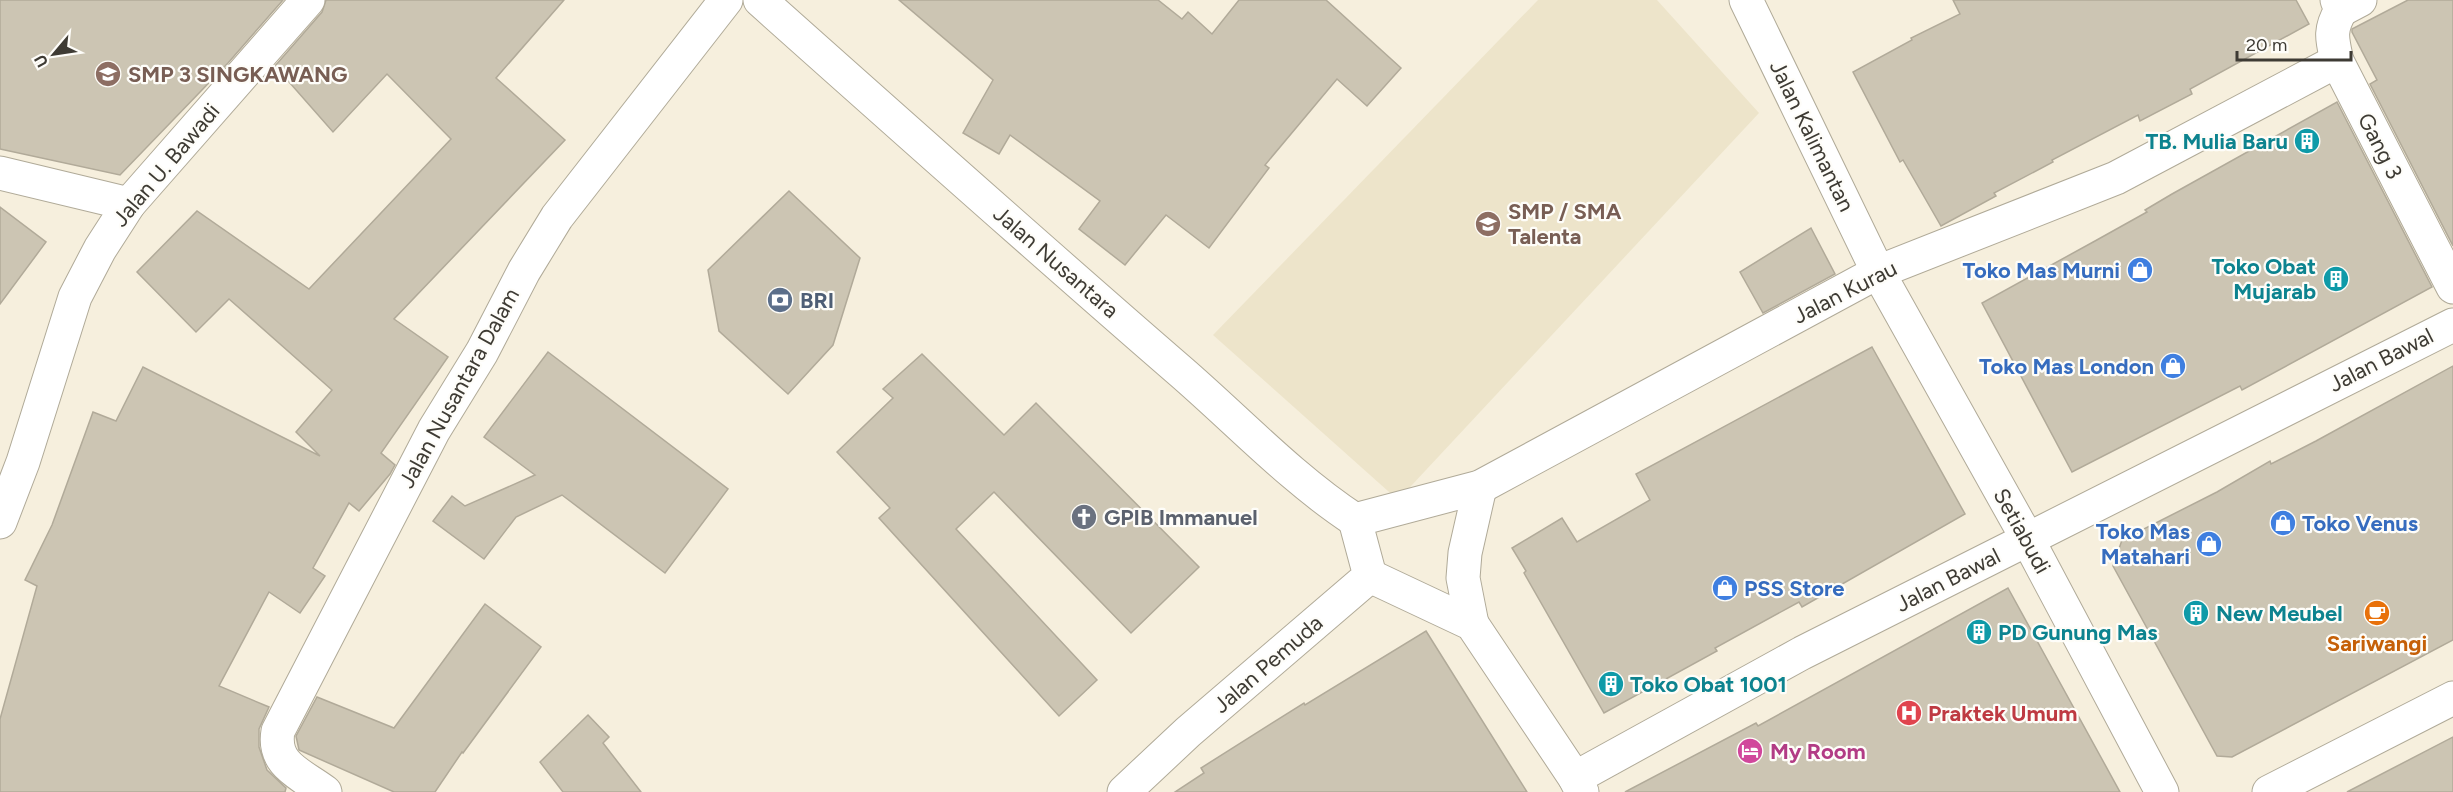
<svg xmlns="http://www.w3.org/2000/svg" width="2453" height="792" viewBox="0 0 2453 792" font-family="Figtree,sans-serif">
<rect width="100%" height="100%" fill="#f6efdd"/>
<path fill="#ede4ca" d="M1538,0h119l102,113 -361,387 -185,-165z"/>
<g fill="#ccc5b3" stroke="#b1aa99" stroke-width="1.5">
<path d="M0,0h283l-55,63 -108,112 -120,-26z"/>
<path d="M326,0h238l-68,78 69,62 -171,179 54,38 -67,96 14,12 -5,9 -31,37 -10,-8 -36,65 12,8 -25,37 -31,-21 -50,94 50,21 -10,22v18l8,23 19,18 -1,4h-285v-73l37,-133 -12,-6 27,-55 41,-113 23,9 27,-54 177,89 -24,-24 36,-42 -103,-91 -33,33 -59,-60 60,-61 112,78 142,-150 -64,-65 -54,58 -58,-66 47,-54z"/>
<path d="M899,0h259l24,19 6,-7 24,22 27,-34h87l75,68 -34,38 -30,-27 -72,86 4,3 -60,80 -43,-33 -41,50 -46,-36 21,-28 -90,-66 -11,19 -36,-21 30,-53z"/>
<path d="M1953,0h343l13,24 -119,65 2,5 -52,27 -2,-6 -86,45 1,2 -59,31 2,3 -55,30 -38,-66 -3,2 -47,-90 59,-32 -1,-2 49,-24z"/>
<path d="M2408,0h45v246l-83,-162 7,-4 -25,-48v-3z"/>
<path d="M2337,102l95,185 -190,103 -2,-4 -168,86 -90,-169 113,-62 52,-29 -2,-2 27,-16z"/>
<path d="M789,191l71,67 -27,87 -45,49 -69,-63 -11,-61z"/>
<path d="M0,207l46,35 -46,62z"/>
<path d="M1811,228l24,46 -72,39 -23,-41z"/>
<path d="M1872,347l93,167 -163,93 -3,-5 -84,46 2,3 -113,62 -80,-140 2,-2 -14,-23 50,-30 15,24 73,-42 -14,-26z"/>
<path d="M548,352l180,137 -63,84 -103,-78 -46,22 -32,42 -51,-38 19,-25 13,10 70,-31 -51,-38z"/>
<path d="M922,354l82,81 32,-32 163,164 -68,66 -137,-141 -38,37 141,151 -38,36 -180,-198 11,-10 -53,-56 56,-54 -10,-9z"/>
<path d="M2453,366v274l-221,117 -15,-1 -104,-190 9,-26 95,-48 53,-31 1,3 45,-23z"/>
<path d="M2008,588l112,204h-495l131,-69 2,3z"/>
<path d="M485,604l56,43 -78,106 -1,-1 -27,40h-41l-95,-42 -3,-14 21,-39 77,31z"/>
<path d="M1426,631l101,161h-352l29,-19 -3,-5 103,-65 1,2z"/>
<path d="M588,715l21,22 -6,6 38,49h-78l-23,-30z"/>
<path d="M2453,737v55h-106z"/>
</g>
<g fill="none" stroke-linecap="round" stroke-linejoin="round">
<g stroke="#b0aa98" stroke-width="35">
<g id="street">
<path d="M2337,0l4,10c-12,20 -9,29 -4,51l116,226"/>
<path d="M0,173l129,31"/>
<path d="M0,522l23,-60 52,-165 25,-48 29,-45 179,-204"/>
<path d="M325,792c-24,-18 -53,-27 -47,-61l156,-301 48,-78 42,-81 33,-54 169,-217"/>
</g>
</g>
<g stroke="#b0aa98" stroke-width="35">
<g id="secondary">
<path d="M760,0c139,124 278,248 419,370 58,50 112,108 176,150"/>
<path d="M1746,0l132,272 150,268 134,252"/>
<path d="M2341,10l19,-10"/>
<path d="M1355,520l125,-33 398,-215 238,-94 221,-117"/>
<path d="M1370,576l102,48 103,154 7,14"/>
<path d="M1472,624l-9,-46 2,-25 15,-66"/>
<path d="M1575,778l227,-125 651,-328"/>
<path d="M1124,792l64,-60 182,-156 -15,-56"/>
<path d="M2269,792l184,-94"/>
</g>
</g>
<use href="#street" stroke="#fff" stroke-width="33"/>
<use href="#secondary" stroke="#fff" stroke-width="33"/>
</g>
<defs>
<g id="school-disc" transform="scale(1.35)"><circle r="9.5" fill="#8d6e63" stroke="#fefdf9"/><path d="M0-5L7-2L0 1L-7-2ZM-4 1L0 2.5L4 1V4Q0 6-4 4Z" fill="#fff"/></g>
<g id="building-disc" transform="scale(1.35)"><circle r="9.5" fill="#0f9aa8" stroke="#fefdf9"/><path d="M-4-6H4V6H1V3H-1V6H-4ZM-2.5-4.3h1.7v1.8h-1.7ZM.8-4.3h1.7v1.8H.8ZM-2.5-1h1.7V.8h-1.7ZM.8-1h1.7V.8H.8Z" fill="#fff"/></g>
<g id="shop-disc" transform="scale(1.35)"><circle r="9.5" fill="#3f7fe0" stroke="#fefdf9"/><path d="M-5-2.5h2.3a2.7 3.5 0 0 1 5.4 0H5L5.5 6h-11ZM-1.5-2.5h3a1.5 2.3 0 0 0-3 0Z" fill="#fff"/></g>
<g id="bank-disc" transform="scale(1.35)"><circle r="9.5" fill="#5c6f8a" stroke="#fefdf9"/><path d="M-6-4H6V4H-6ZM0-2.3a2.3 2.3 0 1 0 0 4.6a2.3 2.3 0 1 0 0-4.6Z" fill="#fff"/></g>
<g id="church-disc" transform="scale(1.35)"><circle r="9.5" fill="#6b7280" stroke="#fefdf9"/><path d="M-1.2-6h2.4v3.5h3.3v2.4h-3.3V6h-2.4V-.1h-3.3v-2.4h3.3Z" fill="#fff"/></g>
<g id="cafe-disc" transform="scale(1.35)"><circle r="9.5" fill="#e8710a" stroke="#fefdf9"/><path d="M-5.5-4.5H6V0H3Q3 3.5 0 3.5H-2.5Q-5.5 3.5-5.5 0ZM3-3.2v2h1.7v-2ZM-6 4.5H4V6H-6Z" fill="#fff"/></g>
<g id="hospital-disc" transform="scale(1.35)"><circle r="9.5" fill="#e0444e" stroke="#fefdf9"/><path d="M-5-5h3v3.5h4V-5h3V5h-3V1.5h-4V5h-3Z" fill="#fff"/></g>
<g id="hotel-disc" transform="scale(1.35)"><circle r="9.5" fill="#d1479c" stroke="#fefdf9"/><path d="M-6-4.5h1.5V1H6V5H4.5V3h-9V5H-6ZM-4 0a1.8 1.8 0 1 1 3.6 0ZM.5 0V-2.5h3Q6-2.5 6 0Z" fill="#fff"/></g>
</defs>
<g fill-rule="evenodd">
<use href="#school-disc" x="108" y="74"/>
<use href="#building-disc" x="2307" y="141"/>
<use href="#school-disc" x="1488" y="224"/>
<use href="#shop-disc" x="2140" y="270"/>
<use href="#building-disc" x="2336" y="279"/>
<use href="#bank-disc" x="780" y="300"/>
<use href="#shop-disc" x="2173" y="366"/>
<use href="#church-disc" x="1084" y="517"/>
<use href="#shop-disc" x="2283" y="523"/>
<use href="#shop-disc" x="2209" y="544"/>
<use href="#shop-disc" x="1725" y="588"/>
<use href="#building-disc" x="2196" y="613"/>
<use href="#cafe-disc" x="2377" y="613"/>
<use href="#building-disc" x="1979" y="632"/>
<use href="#building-disc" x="1611" y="684"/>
<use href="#hospital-disc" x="1909" y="713"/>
<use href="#hotel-disc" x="1750" y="751"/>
</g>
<g text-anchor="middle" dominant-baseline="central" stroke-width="4.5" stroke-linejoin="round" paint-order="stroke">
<g font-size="22" font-weight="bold" fill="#785e54" stroke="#fefdf9" text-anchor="start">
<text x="128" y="74">SMP 3 SINGKAWANG</text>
<text x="1508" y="211">SMP / SMA<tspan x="1508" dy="25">Talenta</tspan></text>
</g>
<g font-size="22" fill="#3e3b34" stroke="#fefdf9">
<text transform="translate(1812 136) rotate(64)">Jalan Kalimantan</text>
<text transform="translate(2380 146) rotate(63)">Gang 3</text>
<text transform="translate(166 165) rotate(-50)">Jalan U. Bawadi</text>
<text transform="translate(1056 262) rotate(41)">Jalan Nusantara</text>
<text transform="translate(1845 292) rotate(-27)">Jalan Kurau</text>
<text transform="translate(2381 360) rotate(-27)">Jalan Bawal</text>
<text transform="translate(459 388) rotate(-61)">Jalan Nusantara Dalam</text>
<text transform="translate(2022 531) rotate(61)">Setiabudi</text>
<text transform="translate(1948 580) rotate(-27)">Jalan Bawal</text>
<text transform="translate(1268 664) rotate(-41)">Jalan Pemuda</text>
</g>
<g font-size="22" font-weight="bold" fill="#0d838f" stroke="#fefdf9" text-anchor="start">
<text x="2288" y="141" text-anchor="end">TB. Mulia Baru</text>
<text x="2316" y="266" text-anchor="end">Toko Obat<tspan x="2316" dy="25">Mujarab</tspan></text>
<text x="2216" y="613">New Meubel</text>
<text x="1998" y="632">PD Gunung Mas</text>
<text x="1630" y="684">Toko Obat 1001</text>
</g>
<g font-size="22" font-weight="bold" fill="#366cbe" stroke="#fefdf9" text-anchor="end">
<text x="2120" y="270">Toko Mas Murni</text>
<text x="2154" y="366">Toko Mas London</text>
<text x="2302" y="523" text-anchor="start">Toko Venus</text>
<text x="2190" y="531">Toko Mas<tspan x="2190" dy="25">Matahari</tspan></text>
<text x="1744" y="588" text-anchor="start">PSS Store</text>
</g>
<g font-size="22" font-weight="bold" fill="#4e5e75" stroke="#fefdf9" text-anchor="start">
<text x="800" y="300">BRI</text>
</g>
<g font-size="22" font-weight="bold" fill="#5b616d" stroke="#fefdf9" text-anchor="start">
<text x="1104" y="517">GPIB Immanuel</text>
</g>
<g font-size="22" font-weight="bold" fill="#c56008" stroke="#fefdf9">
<text x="2377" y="643">Sariwangi</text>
</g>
<g font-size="22" font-weight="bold" fill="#be3a42" stroke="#fefdf9" text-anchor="start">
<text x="1928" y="713">Praktek Umum</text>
</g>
<g font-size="22" font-weight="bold" fill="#b23c85" stroke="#fefdf9" text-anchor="start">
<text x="1770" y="751">My Room</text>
</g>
</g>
<g transform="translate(54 54) rotate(241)" stroke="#fefdf9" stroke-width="4.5" paint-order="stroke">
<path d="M0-4.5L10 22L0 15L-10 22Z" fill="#3e3b34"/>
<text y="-9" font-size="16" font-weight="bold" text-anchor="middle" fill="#3e3b34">U</text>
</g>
<path d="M2237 51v9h114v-9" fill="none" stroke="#3e3b34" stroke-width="3"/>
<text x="2246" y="51" font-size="18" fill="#3e3b34" stroke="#fefdf9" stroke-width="4.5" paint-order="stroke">20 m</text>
</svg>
